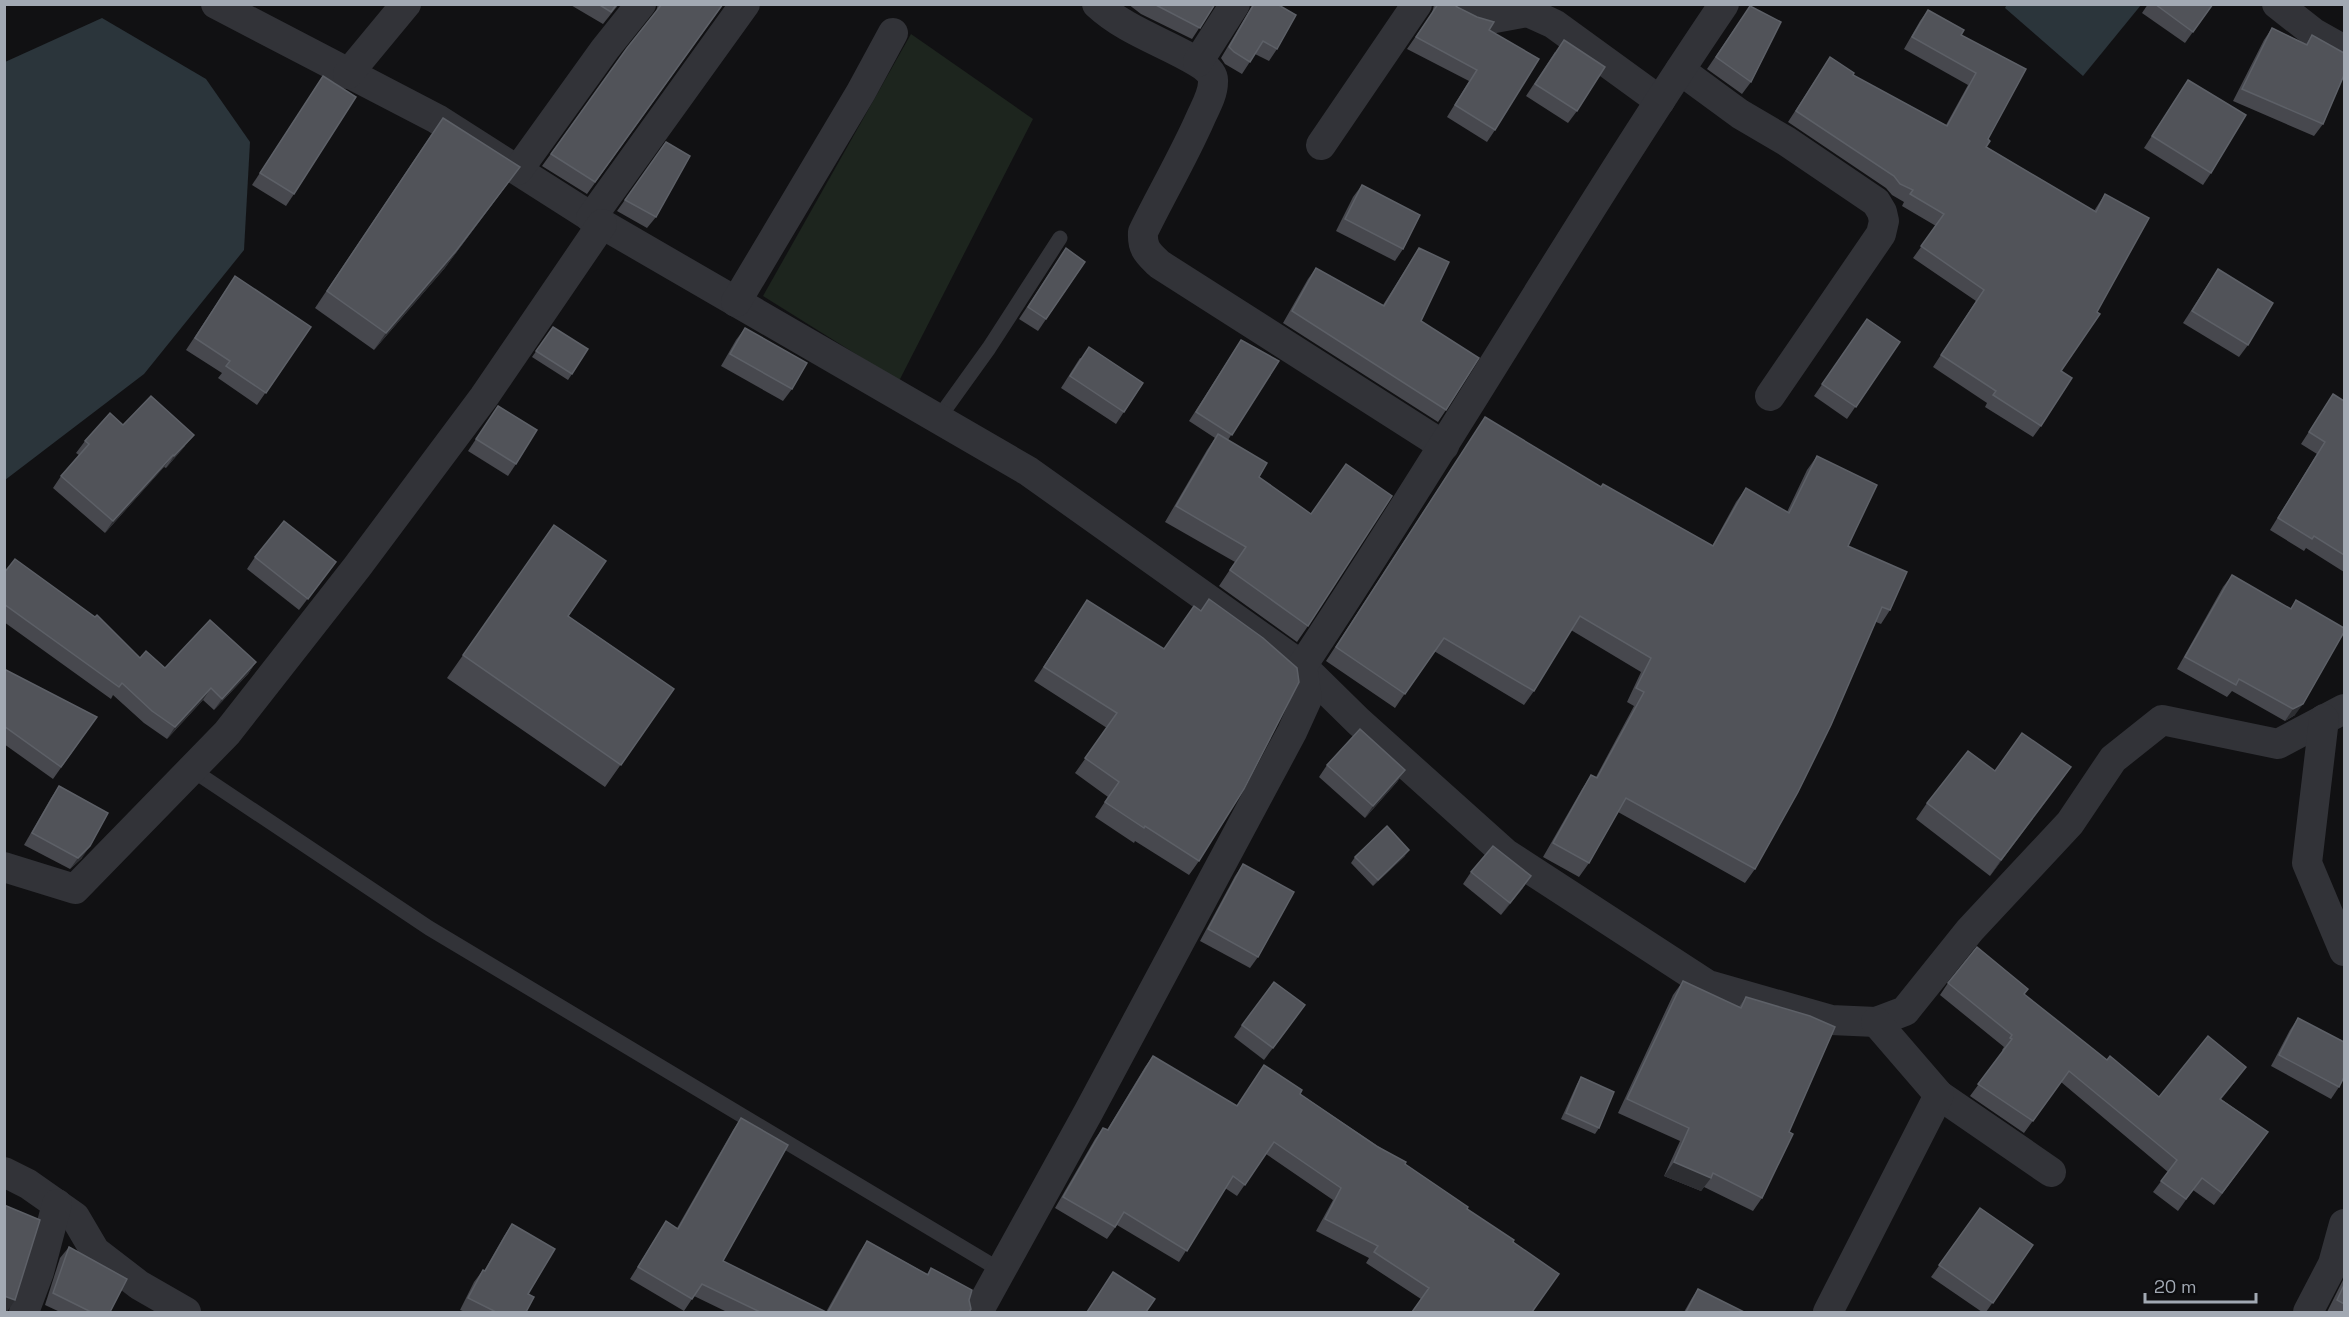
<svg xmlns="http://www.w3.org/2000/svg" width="2349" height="1317" viewBox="0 0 2349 1317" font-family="'Space Grotesk',sans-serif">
<rect width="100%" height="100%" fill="#111113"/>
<path fill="#1d251e" d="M911,34l122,85 -134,262 -136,-85z"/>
<g fill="#2b353b">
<path d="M2007,4h134v1l-58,71 -78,-68z"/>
<path d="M102,18l104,61 44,63 -6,108 -100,124 -139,106v-418z"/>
</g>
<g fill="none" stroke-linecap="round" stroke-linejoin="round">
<g stroke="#323338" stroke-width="15">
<path d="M938,419l51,-71 71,-110"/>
<path d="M191,769l238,159 571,342"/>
</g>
<g stroke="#323338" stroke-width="30">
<path d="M216,4l221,115 165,105 426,247 274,195 56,55 147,132 203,132 123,35 45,2 29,-11 65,-81 100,-107 43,-64 49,-39 116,24 66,-35"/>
<path d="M1097,4c29,27 67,38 100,58 7,4 17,11 16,20 0,12 -7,24 -12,35 -17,39 -39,76 -58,115 -1,17 5,21 16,32l285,182"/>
<path d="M1457,4l19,9 19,5 33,-6 26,12 106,77"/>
<path d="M2277,4l37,29 30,17"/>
<path d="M1198,62l37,-58"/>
<path d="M1680,70l60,44 46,27 90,61 6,10 2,9 -3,13 -111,162"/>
<path d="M348,74l58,-70"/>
<path d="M1321,145l96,-141"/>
<path d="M518,170l87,-121 36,-45"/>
<path d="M591,218l154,-214"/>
<path d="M736,302l125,-210 32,-59"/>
<path d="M2324,719l-17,144 37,88"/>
<path d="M4,867l71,22 152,-156 130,-166 127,-170 118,-173"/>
<path d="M1939,1095l112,77"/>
<path d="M4,1172l24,12 47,33 20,34 44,34 47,27"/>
<path d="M24,1312l15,-40 18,-68"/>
<path d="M978,1312l111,-201 203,-379 15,-33 -5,-33c145,-218 275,-445 422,-662"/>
<path d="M1828,1312l111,-217 -63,-73"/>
<path d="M2308,1312l25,-48 11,-40"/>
</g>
</g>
<g fill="#47484e">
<path d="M569,4h50l-16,20z"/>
<path d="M658,4h65l-136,190 -45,-28 85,-118 29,-36z"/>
<path d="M1128,4h87l-23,35 -51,-25z"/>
<path d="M1253,4h24v45l-8,12 -14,-7 -13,20 -17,-10 -4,-6z"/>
<path d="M1454,4l35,26 6,100 -8,12 -40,-25 22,-36 -62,-32 25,-36 2,-8z"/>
<path d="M2148,4h65l-28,39 -43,-30z"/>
<path d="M1750,6l1,76 -9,12 -35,-25z"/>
<path d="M1928,10l33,25 65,34 -38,70 -2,8 108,64 11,-17 -44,177 -20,55 -8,11 -48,-30 2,-4 -54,-36 43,-66 -63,-43 23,-32 -34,-20 2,-4 -12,-7 -6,-7 -98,-66 42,-65 23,18 93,50 22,-40 -64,-36 16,-28z"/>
<path d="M2272,28l34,16 6,-9 11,89 -9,12 -81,-35 31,-61z"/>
<path d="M1555,52l22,59 -9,12 -42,-27z"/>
<path d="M323,76l-29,118 -8,12 -34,-21z"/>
<path d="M2188,80l23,93 -8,12 -59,-37z"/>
<path d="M431,135l89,32 -76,102 -70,81 -59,-42z"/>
<path d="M666,142l-10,75 -9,11 -30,-17z"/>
<path d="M1362,185l41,64 -8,12 -59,-30 17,-34z"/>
<path d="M1066,248l19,14 -47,69 -19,-12z"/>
<path d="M1419,248l2,73 25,89 -8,12 -155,-99 25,-44 8,-11 67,37z"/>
<path d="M2218,269l30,76 -9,12 -56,-34z"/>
<path d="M227,288l84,39 -54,78 -39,-27 4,-5 -36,-23z"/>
<path d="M1867,319l33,23 -53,77 -33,-23z"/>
<path d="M553,327l19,47 -4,6 -36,-23z"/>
<path d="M745,328l47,61 -9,12 -62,-35 15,-26z"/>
<path d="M1241,340l38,21 -51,79 31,37 49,149 -11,16 -78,-56 16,-24 -70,-40 42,-72 8,-12 -26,-17z"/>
<path d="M1080,358l63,25 -27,41 -55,-36z"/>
<path d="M2333,394l11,7v171l-38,-24 -2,3 -34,-21 47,-76 -16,-10z"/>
<path d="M498,406l18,58 -8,12 -40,-25z"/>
<path d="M1485,417l116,70 111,59 24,-44 10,-14 41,24 20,-42 10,-14 31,90 42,64 -9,14 -5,-2 -121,247 -10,14 -127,-71 -29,51 -10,14 -36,-20 39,-68 9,-14 5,2 38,-71 -7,-4 14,-30 -70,-42 -37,61 -10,14 -90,-54 -39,57 -69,-47z"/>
<path d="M123,425l62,21 -19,22 -2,-1 -59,66 -52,-45 8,-12 18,-21 -3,-2 9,-12z"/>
<path d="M554,525l14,91 106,73 -69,98 -158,-109z"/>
<path d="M255,557l81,5 -37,48 -52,-41z"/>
<path d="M4,573l136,85 25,10 91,-6 -8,12 -34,36 -11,-10 -36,39 -23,-16 -31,-28 -2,4 -107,-77z"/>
<path d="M2232,575l58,34 6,-9 -1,115 -10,6 -53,-30 -5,6 -50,-28 46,-82z"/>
<path d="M1087,600l112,261 -10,14 -54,-34 -1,2 -39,-26 13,-20 -33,-24 32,-45 -73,-47z"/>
<path d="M4,669l93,48 -44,62 -49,-35z"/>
<path d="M1327,765l78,5 -8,12 -32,36 -46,-41z"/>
<path d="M2071,767l-81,109 -74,-57 11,-16 68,-32z"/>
<path d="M59,786l23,72 -12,11 -46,-24 27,-47z"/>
<path d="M1405,856l-32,30 -22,-23 4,-6z"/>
<path d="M1243,864l15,93 -8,11 -50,-27 35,-65z"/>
<path d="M1471,872l52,16 -22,27 -38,-31z"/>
<path d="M1683,981l56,26 7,-10 43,135 -27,66 -9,13 -49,-24 -3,4 -37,-15 16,-35 -62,-28 55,-118z"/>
<path d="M1948,983l76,12 83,65 52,37 79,-19 -17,21 47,33 -54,73 -21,-15 -15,21 -25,-19 15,-20 -107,-90 -37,51 -54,-37 33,-45 -1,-1 2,-3 -64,-52z"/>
<path d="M1305,1005l-41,55 -30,-23 8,-12z"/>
<path d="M2298,1018l41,69 -8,12 -60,-33 19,-36z"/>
<path d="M1153,1056l83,49 64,-11 105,70 62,45 47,31 -93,59 -55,-36 3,-5 -53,-27 17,-31 -67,-46 -29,42 -12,-8 -46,74 -62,-37 -10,14 -52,-31 40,-69 8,-11 4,2 38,-63z"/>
<path d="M1581,1077l18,51 -4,6 -34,-15 16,-35z"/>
<path d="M741,1118l-18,143 103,51 33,-59 8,-12 60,33 4,-6 38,32v12h-242l-33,-16 -10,15 -54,-32 36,-58 11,7 56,-98z"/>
<path d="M1980,1208l53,37 -47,67h-4l-51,-35z"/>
<path d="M512,1224l14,88h-61l-5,-2 14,-28 9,-12 1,1 20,-35z"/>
<path d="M69,1247l41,65h-50l-15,-7 15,-47z"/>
<path d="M2344,1278v34h-17z"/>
<path d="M1698,1289l46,23h-60l8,-14z"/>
</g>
<g fill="#2d2e32">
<path d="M520,167l-76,102 -70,81 12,-17z"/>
<path d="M194,435l-9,11 -19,22 8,-12z"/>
<path d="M173,455l-9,12 -59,66 8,-12z"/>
<path d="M256,662l-8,12 -34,36 8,-11z"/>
<path d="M211,688l-8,12 -36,39 8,-12z"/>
<path d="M2303,704l-8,11 -10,6 8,-12z"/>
<path d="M2071,767l-11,16 -70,93 11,-16z"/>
<path d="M1405,770l-8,12 -32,36 8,-12z"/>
<path d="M90,846l-8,12 -12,11 8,-11z"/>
<path d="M1409,850l-4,6 -32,30 5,-6z"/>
<path d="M1531,876l-8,12 -22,27 9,-12z"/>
<path d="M2246,1067l-8,11 -26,33 8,-12z"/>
<path d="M1674,1162l37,16 -10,13 -37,-15z"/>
<path d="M4,1296l11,4 -8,12 -3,-1z"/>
</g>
<g fill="#515359" stroke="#5d6067" stroke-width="1.5">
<path d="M598,4h19l-6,8z"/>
<path d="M662,4h61l-128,178 -44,-28 76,-106z"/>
<path d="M1154,4h61l-15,24z"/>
<path d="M1254,4h23l19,11 -19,34 -14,-8 -13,21 -16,-10 -5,-5z"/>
<path d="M1438,4h16l3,3 20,10 17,5 -5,8 50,29 -44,71 -40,-25 22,-35 -61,-33z"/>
<path d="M2155,4h58l-20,28z"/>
<path d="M1750,6l31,16 -30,60 -35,-25z"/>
<path d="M1928,10l36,20 -3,5 65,34 -38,70 2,2 -4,6 110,65 9,-18 44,24 -52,94 3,2 -39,57 11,7 -31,48 -48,-31 3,-4 -55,-36 43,-65 -63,-44 23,-32 -34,-20 3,-4 -13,-6 -6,-8 -98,-65 34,-54 24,16 -1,2 94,51 29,-53 -64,-36z"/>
<path d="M2272,28l35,17 5,-10 32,18v22l-21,49 -81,-35z"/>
<path d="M1564,40l41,27 -28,44 -42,-27z"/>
<path d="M323,76l33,21 -62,97 -34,-21z"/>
<path d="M2188,80l58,35 -35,58 -59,-37z"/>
<path d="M443,118l77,49 -64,84 -70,82 -59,-42z"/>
<path d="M666,142l24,14 -34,61 -31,-17z"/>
<path d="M1362,185l58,30 -17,34 -58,-30z"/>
<path d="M1066,248l19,14 -39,57 -18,-12z"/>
<path d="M1419,248l30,14 -28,59 58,37 -33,52 -154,-99 24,-43 68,38z"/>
<path d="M2218,269l55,34 -25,42 -56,-34z"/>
<path d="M235,276l76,51 -45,66 -40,-27 4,-5 -35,-23z"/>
<path d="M1867,319l33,23 -44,65 -34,-23z"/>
<path d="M553,327l35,22 -16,25 -36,-23z"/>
<path d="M745,328l62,35 -15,26 -62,-35z"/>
<path d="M1241,340l38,21 -47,74 -36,-23z"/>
<path d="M1089,347l54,36 -19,29 -54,-36z"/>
<path d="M2333,394l11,7v154l-30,-19 -2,3 -34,-21 47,-76 -16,-10z"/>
<path d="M151,396l43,39 -20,21 -1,-1 -60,66 -52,-45 28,-32 -4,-3 25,-28 13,12z"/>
<path d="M498,406l39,24 -21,34 -40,-25z"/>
<path d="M1485,417l116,70 2,-3 110,62 33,-58 43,25 28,-57 60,29 -29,61 59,26 -17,38 -8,-3 -51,118 -33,67 -43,77 -129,-71 -37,65 -36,-20 38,-68 6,3 47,-86 -8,-4 15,-30 -71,-42 -46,75 -90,-53 -39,56 -69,-47z"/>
<path d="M1218,434l49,29 -8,14 52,37 35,-50 46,32 -84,130 -78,-56 16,-23 -70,-41z"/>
<path d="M284,521l52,41 -28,37 -53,-42z"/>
<path d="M554,525l52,36 -38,55 106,73 -53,76 -158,-110z"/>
<path d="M15,559l80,58 2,-2 43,43 6,-7 19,17 45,-48 46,42 -34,37 -11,-11 -36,39 -23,-16 -30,-28 -3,4 -115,-83v-31z"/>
<path d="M2232,575l59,34 5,-9 48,28v4l-41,72 -10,5 -54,-30 -3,6 -51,-28z"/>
<path d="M1209,599l54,39 34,30 2,14 -55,107 -45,72 -54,-35 -1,2 -39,-26 14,-20 -34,-24 32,-45 -73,-46 43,-67 77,49 30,-43 7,5z"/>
<path d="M4,669l93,48 -36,50 -57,-41z"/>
<path d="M1360,729l45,41 -32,36 -46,-41z"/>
<path d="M2022,733l49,34 -70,93 -74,-57 41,-52 27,20z"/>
<path d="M59,786l49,27 -18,33 -12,12 -46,-25z"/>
<path d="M1387,826l22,24 -31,30 -23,-23z"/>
<path d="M1493,846l38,30 -21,27 -39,-31z"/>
<path d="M1243,864l51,28 -36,65 -50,-28z"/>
<path d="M1977,947l51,42 -4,5 83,66 3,-4 49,41 49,-61 38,31 -26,32 48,33 -46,61 -20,-15 -16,21 -25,-18 16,-21 -108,-89 -36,50 -55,-37 34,-45 -2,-1 2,-3 -64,-52z"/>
<path d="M1683,981l58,27 5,-11 64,19 25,11 -46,105 4,2 -31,64 -49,-25 -2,5 -37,-16 15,-34 -62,-29z"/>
<path d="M1274,982l31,23 -32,43 -31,-23z"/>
<path d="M2298,1018l46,24v35l-5,10 -60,-32z"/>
<path d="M1153,1056l84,50 27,-41 38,25 -2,4 78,53 28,15 -1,2 63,43 -1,2 47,31 -1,2 46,32 -27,38h-120l17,-24 -55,-36 4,-6 -53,-27 16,-31 -67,-46 -29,43 -12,-9 -46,75 -63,-39 -9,15 -52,-30 40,-69 5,2z"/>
<path d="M1581,1077l33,15 -15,36 -33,-15z"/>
<path d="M741,1118l47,27 -65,116 103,51h-66l-58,-28 -10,15 -54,-32 28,-46 12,8z"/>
<path d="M4,1205l36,15 -25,80 -11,-4z"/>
<path d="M1980,1208l53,37 -40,58 -54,-38z"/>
<path d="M512,1224l43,25 -27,45 6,3 -8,15h-30l-28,-14 15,-28 2,1z"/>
<path d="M867,1241l61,34 3,-7 41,22 -3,10 2,9 -2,3h-141z"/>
<path d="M69,1247l58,32 -17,33h-19l-38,-19z"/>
<path d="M1113,1272l42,27 -9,13h-59z"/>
<path d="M2344,1285v19l-7,-4z"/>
<path d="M1698,1289l46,23h-58z"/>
</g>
<rect width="2349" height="1317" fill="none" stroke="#a2a9b3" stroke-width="12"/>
<path d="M2145 1293v9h111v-9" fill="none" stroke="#a2a9b3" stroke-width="3"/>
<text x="2154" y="1293" font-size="18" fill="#a2a9b3" stroke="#0c0c0e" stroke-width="4.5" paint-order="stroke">20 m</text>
</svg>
